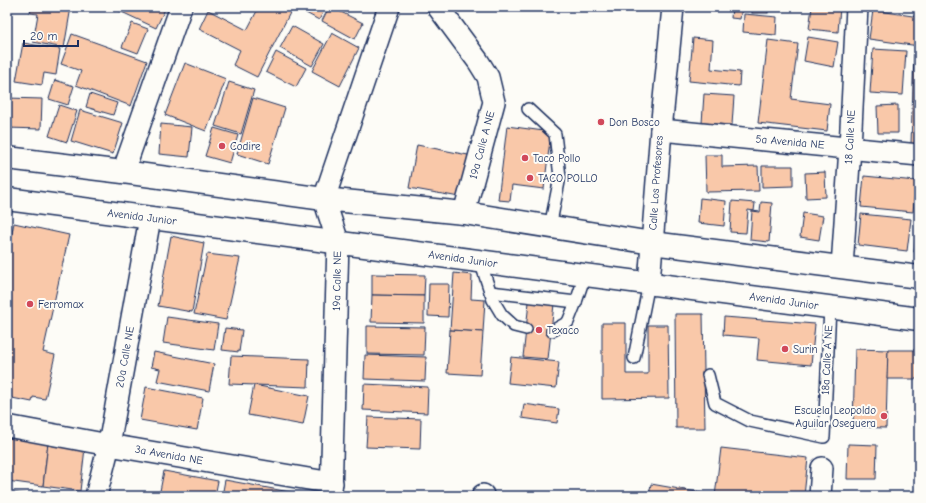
<svg xmlns="http://www.w3.org/2000/svg" width="926" height="503" viewBox="0 0 926 503" font-family="'Comic Neue',sans-serif">
<rect width="100%" height="100%" fill="#fdfcf7"/>
<filter id="ink" filterUnits="userSpaceOnUse"><feTurbulence type="fractalNoise" baseFrequency=".025" numOctaves="2"/><feDisplacementMap in="SourceGraphic" scale="8" xChannelSelector="R" yChannelSelector="G"/><feConvolveMatrix kernelMatrix="1 2 1 2 8 2 1 2 1" color-interpolation-filters="sRGB"/></filter>
<g filter="url(#ink)">
<g fill="#f9c8a9" stroke="#1b2f5e">
<path d="M31,7h40l-7,41 -31,-6 5,-28 -8,-1z"/>
<path d="M111,7h55l-10,21z"/>
<path d="M259,7h34l-36,70 -24,-12 7,-15 -41,-21 9,-19 39,20z"/>
<path d="M310,7h16l-7,13 -13,-7z"/>
<path d="M329,7h2l32,16 -8,16 -33,-18z"/>
<path d="M732,7h10l-2,12 -9,-1z"/>
<rect x="752" y="7" width="16" height="6"/>
<path d="M812,7h28l-2,25 -29,-3z"/>
<path d="M873,10l46,7v29l-50,-7z"/>
<path d="M744,14l33,3 -1,18 -33,-3z"/>
<path d="M132,23l16,6 -10,24 -16,-6z"/>
<path d="M292,26l32,18 -12,22 -32,-18z"/>
<path d="M332,33l27,15 -19,38 -28,-15z"/>
<path d="M72,34l75,27 -16,45 -55,-21 5,-14 -20,-7z"/>
<path d="M808,37l30,5 -4,25 -30,-6z"/>
<path d="M693,38l20,2 -2,29 29,3 -1,14 -50,-5z"/>
<path d="M768,40l30,4 -7,55 39,5 -3,27 -69,-8z"/>
<path d="M23,43l37,6 -4,26 -12,-2 -2,12 -26,-4z"/>
<path d="M873,49l33,2 -3,44 -33,-2z"/>
<path d="M276,52l30,16 -10,19 -30,-15z"/>
<path d="M914,53h5v91h-8z"/>
<path d="M185,63l41,16 -20,52 -41,-16z"/>
<path d="M55,80l19,6 -6,19 -19,-6z"/>
<path d="M229,82l25,8 -13,44 -26,-8z"/>
<path d="M90,94l27,9 -4,12 -27,-8z"/>
<path d="M704,94l30,2 -2,29 -30,-2z"/>
<path d="M7,98l35,1 -1,30 -34,-1z"/>
<path d="M253,98l32,10 -17,56 -31,-10z"/>
<path d="M59,105l18,6 -10,31 -18,-6z"/>
<path d="M898,105v28h-20l-1,-27z"/>
<path d="M80,110l43,13 -10,31 -42,-13z"/>
<path d="M161,124l31,3 -3,30 -30,-3z"/>
<path d="M507,126l44,6 -7,57 -32,-4 -2,16 -12,-1z"/>
<path d="M214,128l24,7 -8,28 -25,-7z"/>
<path d="M417,145l56,11 -8,42 -56,-10z"/>
<path d="M705,155h17v12l36,-1 1,25 -53,1z"/>
<path d="M762,166h31v20l-31,1z"/>
<path d="M825,172l1,25 -20,1 -1,-25z"/>
<path d="M864,176l52,5 -3,31 -52,-5z"/>
<path d="M700,198l26,3 -2,25 -26,-3z"/>
<path d="M732,201l23,2 -1,8 -6,-1 -2,23 -16,-1z"/>
<path d="M761,202l11,1 -3,39 -19,-2 2,-29 8,1z"/>
<path d="M803,213l20,3 -4,24 -19,-3z"/>
<path d="M861,214l50,5 -4,32 -49,-6z"/>
<path d="M918,220h1v33l-5,-1z"/>
<path d="M14,223l55,12 -26,117 12,3 -10,44 -12,-2 -1,5 -25,-5v-142z"/>
<path d="M171,236l33,7 -12,69 -34,-6z"/>
<path d="M207,254l33,4 -14,62 -32,-6z"/>
<path d="M454,273l18,2 -1,24 14,1 -2,32 -33,-2z"/>
<path d="M372,274l53,1 -1,21 -52,-1z"/>
<path d="M429,284h20l-1,33 -20,-1z"/>
<path d="M372,295l52,1v27l-53,-1z"/>
<path d="M529,302l25,2 -6,55 -25,-2z"/>
<path d="M675,314h28l2,114h-29z"/>
<path d="M167,317l51,7 -4,26 -51,-7z"/>
<path d="M724,317l91,7 -4,41 -54,-5 2,-22 -36,-3z"/>
<path d="M602,323h24v51h22v-49h20l1,73 -67,1z"/>
<path d="M367,326l58,1 -1,28 -57,-1z"/>
<path d="M225,328l17,2 -3,22 -17,-2z"/>
<path d="M450,330l33,2 -3,43 -33,-2z"/>
<path d="M855,349l33,1 -2,78 -33,-1z"/>
<path d="M888,350h31v29h-32z"/>
<path d="M154,352l60,12 -5,27 -52,-10 3,-12 -9,-2z"/>
<path d="M365,355l61,2 -1,24 -61,-2z"/>
<path d="M231,356l78,3 -1,28 -79,-3z"/>
<path d="M511,357l48,5 -3,26 -48,-5z"/>
<path d="M364,384l64,3 -1,26 -64,-3z"/>
<path d="M254,385l55,11 -6,29 -55,-10z"/>
<path d="M146,387l57,11 -6,32 -57,-10z"/>
<path d="M524,404l35,5 -2,14 -35,-5z"/>
<path d="M368,417l53,2 -1,30 -54,-2z"/>
<path d="M7,438l41,5 -5,43 -36,-5z"/>
<path d="M48,443l37,5 -5,43 -37,-5z"/>
<path d="M848,444l29,1 -1,34h-29z"/>
<path d="M721,448l87,10 -4,38h-89z"/>
<path d="M164,471l54,10 -3,15h-56z"/>
<path d="M225,480l70,13 -1,3h-72z"/>
<path d="M651,484l57,10 -1,2h-58z"/>
<path d="M7,492l25,3v1h-25z"/>
<path d="M843,493l44,1v2h-44z"/>
</g>
<g fill="none" stroke-linecap="round" stroke-linejoin="round">
<g stroke="#1b2f5e" stroke-width="14">
<g id="lane">
<path d="M528,109l27,25 5,43 -10,50"/>
<path d="M480,261l13,39 9,15 12,11 12,3"/>
<path d="M490,292l86,10"/>
<path d="M552,331l16,-9 8,-20 9,-27"/>
<path d="M634,358l15,-75"/>
<path d="M708,375l7,28 35,18 74,16 6,-130"/>
</g>
</g>
<g stroke="#1b2f5e" stroke-width="24">
<g id="street">
<path d="M438,7l40,54 10,16 6,25 -30,111"/>
<path d="M661,130l258,25"/>
<path d="M123,172l58,-165"/>
<path d="M842,267l8,-119 7,-141"/>
<path d="M649,283l12,-153 12,-123"/>
<path d="M7,426l102,19 223,38"/>
<path d="M96,496l13,-51 41,-227"/>
<path d="M331,496l7,-254 -14,-43 65,-192"/>
<path d="M483,496v-1"/>
<path d="M820,496l2,-28"/>
</g>
</g>
<g stroke="#1b2f5e" stroke-width="25">
<g id="secondary">
<path d="M7,158l116,14 201,27 140,14 188,30 267,34"/>
<path d="M7,199l912,120"/>
</g>
</g>
<use href="#lane" stroke="#fdfcf7" stroke-width="11"/>
<use href="#street" stroke="#fdfcf7" stroke-width="21"/>
<use href="#secondary" stroke="#fdfcf7" stroke-width="22"/>
</g>
</g>
<g fill="#d1495b" stroke="#fdfcf7" stroke-width="1.5">
<circle cx="601" cy="122" r="4"/>
<circle cx="222" cy="146" r="4"/>
<circle cx="525" cy="158" r="4"/>
<circle cx="530" cy="178" r="4"/>
<circle cx="30" cy="304" r="4"/>
<circle cx="539" cy="330" r="4"/>
<circle cx="785" cy="349" r="4"/>
<circle cx="884" cy="416" r="4"/>
</g>
<g text-anchor="middle" dominant-baseline="central" stroke-width="4" stroke-linejoin="round" paint-order="stroke">
<g font-size="11" fill="#1b2f5e" stroke="#fdfcf7" text-anchor="start">
<text x="609" y="122">Don Bosco</text>
<text x="230" y="146">Codire</text>
<text x="533" y="158">Taco Pollo</text>
<text x="538" y="178">TACO POLLO</text>
<text x="38" y="304">Ferromax</text>
<text x="547" y="330">Texaco</text>
<text x="793" y="349">Surin</text>
<text x="876" y="410" text-anchor="end">Escuela Leopoldo<tspan x="876" dy="13">Aguilar Oseguera</tspan></text>
</g>
<g font-size="11" fill="#1b2f5e" stroke="#fdfcf7">
<text transform="translate(850 137) rotate(-87)">18 Calle NE</text>
<text transform="translate(790 142) rotate(5)">5a Avenida NE</text>
<text transform="translate(482 145) rotate(-75)">19a Calle A NE</text>
<text transform="translate(656 183) rotate(-86)">Calle Los Profesores</text>
<text transform="translate(142 217) rotate(7)">Avenida Junior</text>
<text transform="translate(463 259) rotate(8)">Avenida Junior</text>
<text transform="translate(337 281) rotate(-89)">19a Calle NE</text>
<text transform="translate(784 301) rotate(8)">Avenida Junior</text>
<text transform="translate(125 357) rotate(-80)">20a Calle NE</text>
<text transform="translate(827 360) rotate(-87)">18a Calle A NE</text>
<text transform="translate(169 455) rotate(10)">3a Avenida NE</text>
</g>
</g>
<rect width="926" height="503" fill="none" stroke="#fdfcf7" stroke-width="24"/>
<rect x="12" y="12" width="902" height="479" fill="none" stroke="#1b2f5e" stroke-width="1.5" filter="url(#ink)"/>
<path d="M24 40v6h54v-6" fill="none" stroke="#1b2f5e" stroke-width="2"/>
<text x="30" y="40" font-size="12" fill="#1b2f5e" stroke="#fdfcf7" stroke-width="3" paint-order="stroke">20 m</text>
</svg>
